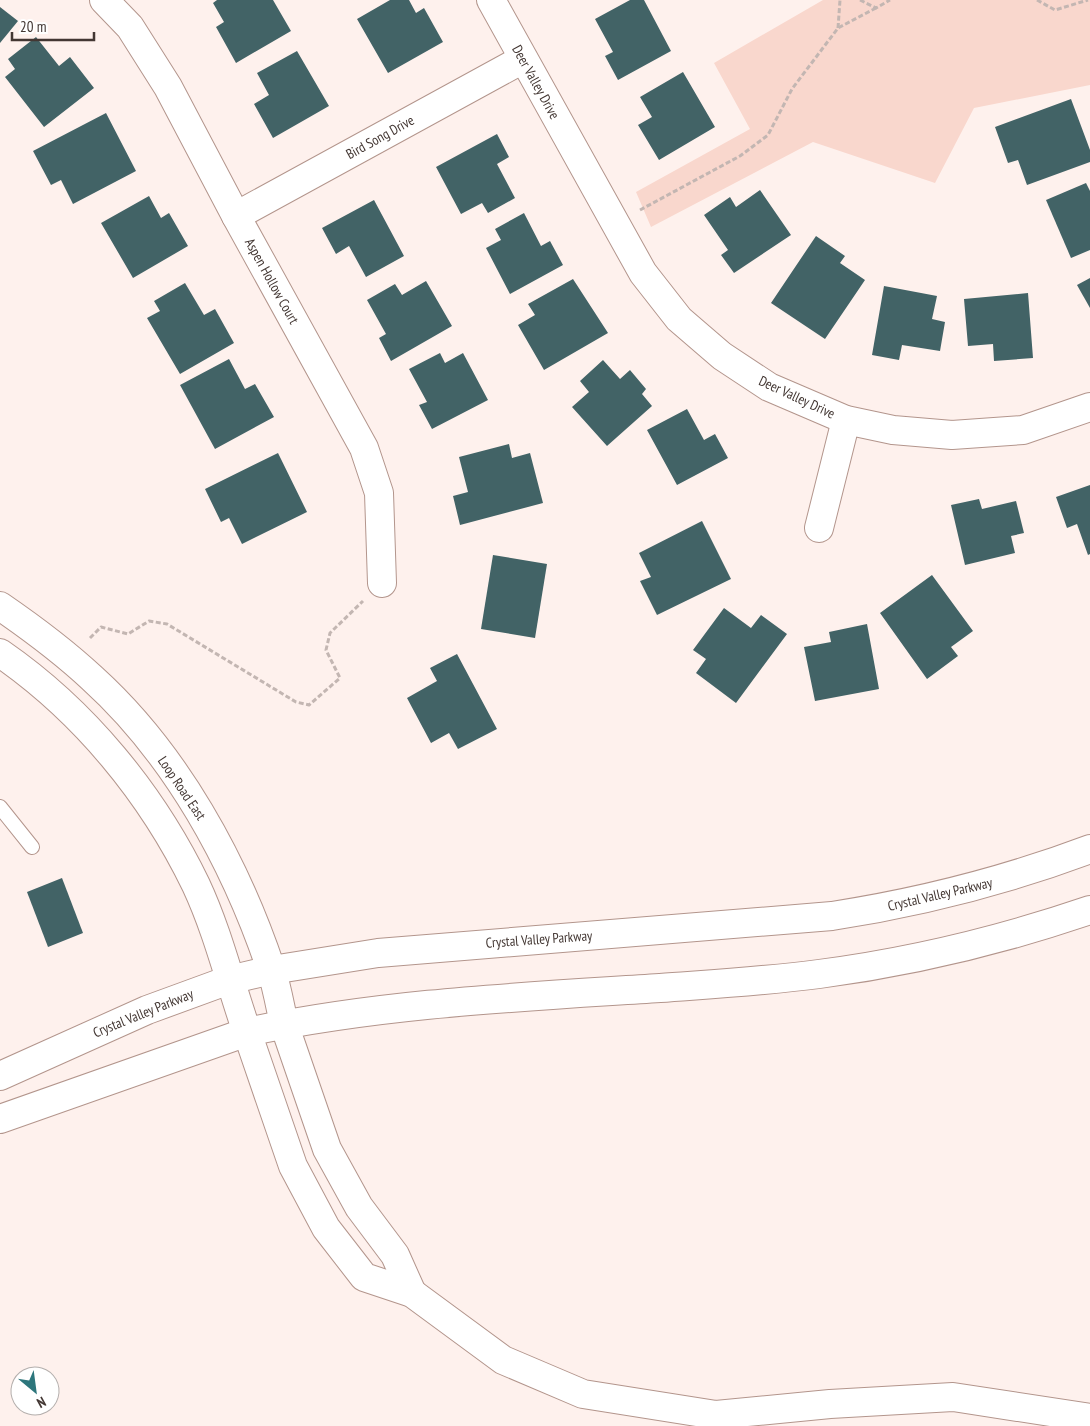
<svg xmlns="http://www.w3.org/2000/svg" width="1090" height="1426" viewBox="0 0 1090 1426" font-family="'PT Sans Narrow',sans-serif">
<rect width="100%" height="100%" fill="#fef1ed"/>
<path fill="#f9d7cd" d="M823,0h267v85l-116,23 -39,75 -122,-41 -162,85 -15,-35 114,-63 -36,-66z"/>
<g fill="#426366">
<path d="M217,0h56l18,31 -55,32 -20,-36 8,-5 -11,-19z"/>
<path d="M390,0h19l7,13 8,-5 19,34 -55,31 -31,-54z"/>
<path d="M630,0h14l27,51 -53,29 -13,-24 8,-4 -18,-33z"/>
<path d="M0,7l18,14 -18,22z"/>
<path d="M36,37l23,29 11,-9 24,31 -50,39 -39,-50 10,-8 -7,-10z"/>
<path d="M297,51l32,55 -56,32 -19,-34 15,-9 -12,-22z"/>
<path d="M683,72l32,55 -56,33 -21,-35 14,-8 -12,-20z"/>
<path d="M1071,99l19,51v12l-63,23 -9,-25 -10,3 -13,-36z"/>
<path d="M106,113l30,58 -63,33 -12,-24 -10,5 -18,-34z"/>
<path d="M497,134l12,23 -12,7 18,34 -27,15 -6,-10 -21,11 -25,-47z"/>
<path d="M1086,183l4,8v59l-19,8 -25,-58z"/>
<path d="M760,190l31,45 -57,38 -13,-18 7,-5 -24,-35 26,-18 6,10z"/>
<path d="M149,196l12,22 8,-5 19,33 -55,32 -32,-55z"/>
<path d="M374,200l30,56 -38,21 -17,-31 -13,8 -14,-26z"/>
<path d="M524,213l17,33 9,-5 13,24 -53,29 -24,-46 15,-8 -6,-11z"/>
<path d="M816,236l29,20 -5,7 25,17 -40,59 -54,-36z"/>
<path d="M1090,278v30l-13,-23z"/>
<path d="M573,279l35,54 -64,37 -26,-45 17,-10 -7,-11z"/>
<path d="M426,281l26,45 -61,35 -12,-23 7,-4 -19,-34 28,-16 7,11z"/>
<path d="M185,283l19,32 11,-6 19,34 -54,31 -33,-56 13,-7 -6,-10z"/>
<path d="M884,286l53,10 -5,23 13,3 -5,29 -38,-6 -3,15 -27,-5z"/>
<path d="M1028,293l5,65 -39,3 -1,-17 -25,2 -4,-47z"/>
<path d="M440,353l5,10 18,-10 25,47 -56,29 -13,-24 8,-3 -18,-33z"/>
<path d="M229,359l16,30 10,-5 19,33 -59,32 -35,-64z"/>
<path d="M603,360l17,19 10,-9 16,19 -4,5 10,12 -45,40 -35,-39 17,-15 -9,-11z"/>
<path d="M687,409l17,31 11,-6 13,24 -51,27 -30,-55z"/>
<path d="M509,444l3,14 18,-5 13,50 -83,22 -7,-29 15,-4 -9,-35z"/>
<path d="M278,453l29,59 -65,32 -13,-26 -8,4 -16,-33z"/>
<path d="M1090,485v69l-2,1 -11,-31 -10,4 -11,-31z"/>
<path d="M979,499l3,10 34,-8 8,32 -13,3 4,17 -50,12 -14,-60z"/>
<path d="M702,521l29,58 -74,36 -17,-34 11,-4 -12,-24z"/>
<path d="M493,555l54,9 -12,74 -54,-9z"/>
<path d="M932,575l41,56 -22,16 7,9 -31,23 -47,-66z"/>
<path d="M724,608l27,20 10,-13 26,19 -51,69 -40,-30 10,-14 -13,-9z"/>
<path d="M867,624l12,65 -64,12 -11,-54 27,-5 -2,-10z"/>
<path d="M457,654l40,75 -39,20 -9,-16 -18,10 -24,-45 30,-17 -7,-13z"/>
<path d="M62,878l21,55 -35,14 -21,-55z"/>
</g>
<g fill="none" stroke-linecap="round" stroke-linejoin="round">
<g stroke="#b3958c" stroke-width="16">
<path id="lane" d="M0,807l32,40"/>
</g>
<g stroke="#b3958c" stroke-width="30">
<g id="street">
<path d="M104,0l26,27 38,60 68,129 128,232 15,45 3,90"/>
<path d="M491,0l152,273 36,46 43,37 47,31 77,33 47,10 59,5 71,-5 67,-23"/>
<path d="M236,216l287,-157"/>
<path d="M819,528l27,-108"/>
<path d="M284,1024l43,125 32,58 36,48 17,38"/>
<path d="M247,1032l46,134 33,62 38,49 48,16 91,67 80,34 133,21 114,-11 123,-7 137,21"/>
</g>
</g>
<g stroke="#b3958c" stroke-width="30">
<g id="secondary">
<path d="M0,606c32,22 63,45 92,72 84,76 143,184 179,291 6,18 9,37 13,55"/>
<path d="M0,653c84,58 152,141 196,232 22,47 34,98 51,147"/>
<path d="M0,1076l147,-66 82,-30 43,-10 106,-17 454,-37c90,-14 173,-35 258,-67"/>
<path d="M0,1119l247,-87c136,-29 275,-35 413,-44 53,-4 106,-7 159,-14 92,-12 183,-34 271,-64"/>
</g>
</g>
<g stroke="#c3b6b2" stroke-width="3" stroke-dasharray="5 2.5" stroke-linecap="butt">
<path d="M860,0l16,8 14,-8"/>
<path d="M1037,0l18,10 33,-10"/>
<path d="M838,28l2,-28"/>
<path d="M640,210l100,-54 28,-21 24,-46 46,-61 38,-20"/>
<path d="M90,638l11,-11 27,7 21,-13 18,3 129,78 13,3 31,-27 -14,-28 4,-17 33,-32"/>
</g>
<use href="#lane" stroke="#fff" stroke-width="14"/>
<use href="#street" stroke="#fff" stroke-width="28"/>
<use href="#secondary" stroke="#fff" stroke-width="28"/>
</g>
<g text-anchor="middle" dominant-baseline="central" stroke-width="5" stroke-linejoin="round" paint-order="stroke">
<g font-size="14" fill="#433733" stroke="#fff">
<text transform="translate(536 82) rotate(61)">Deer Valley Drive</text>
<text transform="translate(380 137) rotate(-29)">Bird Song Drive</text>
<text transform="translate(272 281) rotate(61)">Aspen Hollow Court</text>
<text transform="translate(797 397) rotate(25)">Deer Valley Drive</text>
<text transform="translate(182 788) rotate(56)">Loop Road East</text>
<text transform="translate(940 894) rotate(-13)">Crystal Valley Parkway</text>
<text transform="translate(539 939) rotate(-4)">Crystal Valley Parkway</text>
<text transform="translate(143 1013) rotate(-22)">Crystal Valley Parkway</text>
</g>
</g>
<g transform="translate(35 1391) rotate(151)"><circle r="24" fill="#ffffff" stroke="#b4afad"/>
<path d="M0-4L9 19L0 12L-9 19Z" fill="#2d767c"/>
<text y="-8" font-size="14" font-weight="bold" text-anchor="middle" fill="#433733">N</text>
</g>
<path d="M12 32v8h82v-8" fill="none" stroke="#433733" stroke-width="2.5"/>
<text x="20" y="32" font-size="15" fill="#433733" stroke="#ffffff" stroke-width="4" paint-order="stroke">20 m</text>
</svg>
